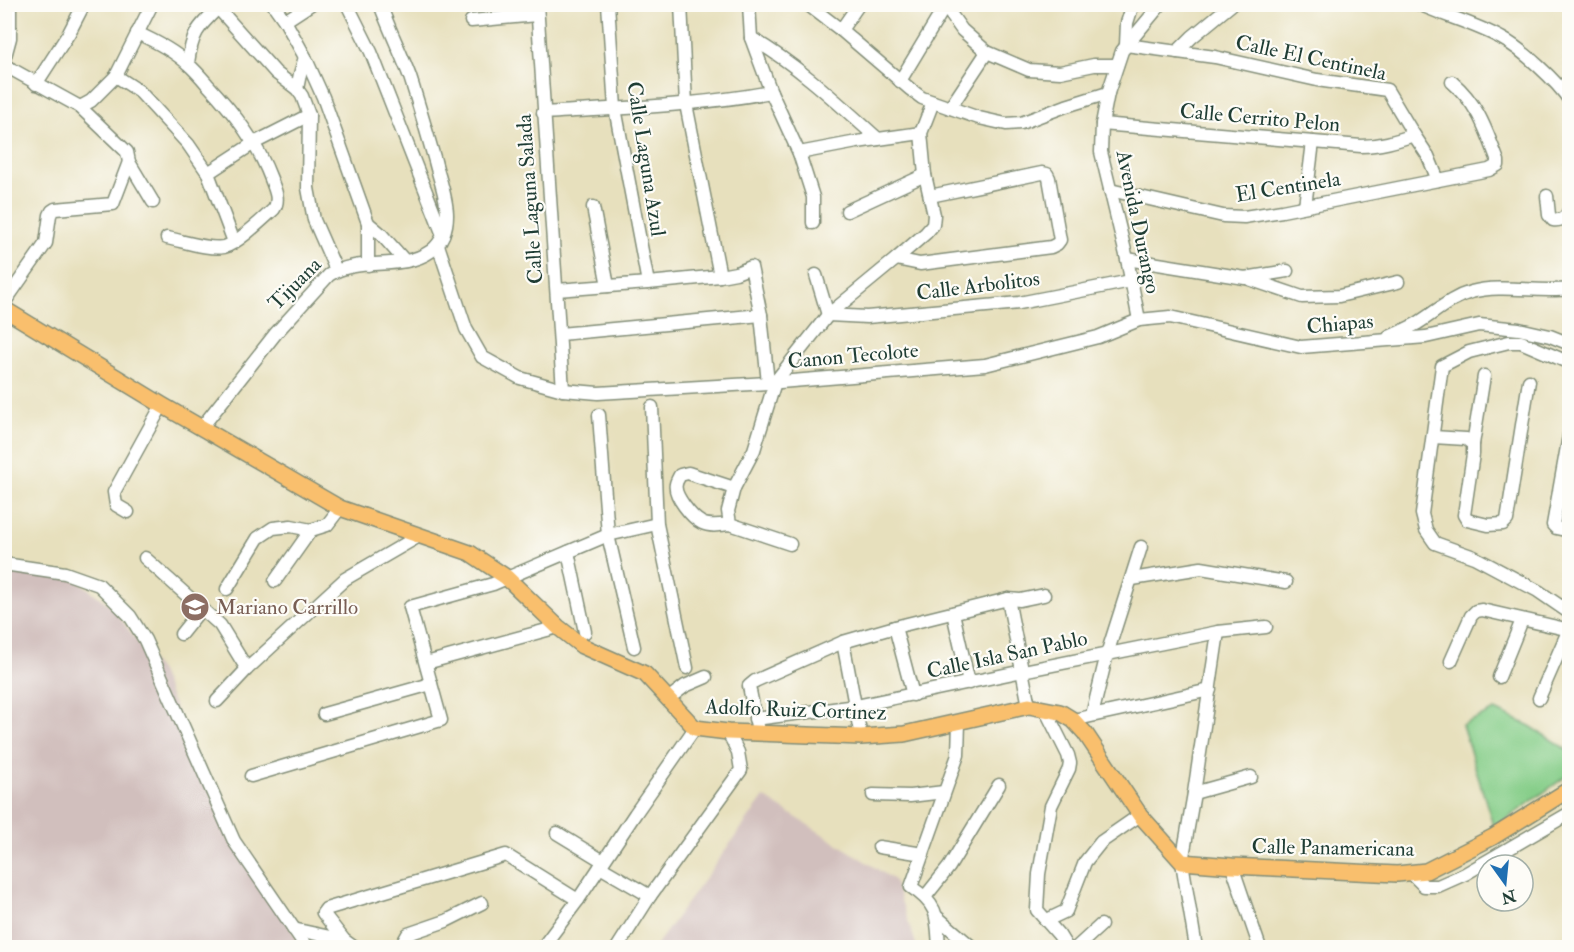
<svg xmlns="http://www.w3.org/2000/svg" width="1574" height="952" viewBox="0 0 1574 952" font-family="'IM FELL Double Pica',serif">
<rect width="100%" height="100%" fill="#fdfcf7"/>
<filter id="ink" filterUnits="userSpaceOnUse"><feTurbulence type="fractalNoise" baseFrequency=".0167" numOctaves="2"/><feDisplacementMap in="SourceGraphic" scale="12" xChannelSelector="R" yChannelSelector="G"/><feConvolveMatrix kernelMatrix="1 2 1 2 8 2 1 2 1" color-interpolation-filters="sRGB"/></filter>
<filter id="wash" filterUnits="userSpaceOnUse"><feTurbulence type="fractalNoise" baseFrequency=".008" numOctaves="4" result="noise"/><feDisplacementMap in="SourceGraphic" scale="24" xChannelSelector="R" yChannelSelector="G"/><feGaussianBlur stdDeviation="1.35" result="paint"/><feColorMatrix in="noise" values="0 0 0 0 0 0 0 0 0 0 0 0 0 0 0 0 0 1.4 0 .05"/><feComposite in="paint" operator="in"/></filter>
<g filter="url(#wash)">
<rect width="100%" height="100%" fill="#e7e0bd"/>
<g fill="#d1bfbd">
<path d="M4,568l73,12 35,27 48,65 67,159 76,116h-298z"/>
<path d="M764,797l93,59 37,24 23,67h-262z"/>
</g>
<path fill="#86ce89" stroke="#52865e" stroke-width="1.5" d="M1495,710l35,16 39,25v23l-75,54 -32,-103z"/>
</g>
<g filter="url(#ink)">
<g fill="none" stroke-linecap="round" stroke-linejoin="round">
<g stroke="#838e78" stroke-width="15">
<g id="minor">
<path d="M218,4v4l58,65 21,16 5,7 7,19 -1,73 6,32 22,50"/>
<path d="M273,4l12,17 20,36 18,40 45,126v42"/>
<path d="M347,4l24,48 72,183"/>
<path d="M537,4l26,386"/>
<path d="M608,4l7,104 33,175"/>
<path d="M681,4l5,100 34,172"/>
<path d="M749,4l2,34 20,54 28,61 14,44v26"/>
<path d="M807,4l34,26 69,59 12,9 57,20 27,6 15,-1 45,-17 42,-13"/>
<path d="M1133,4l-6,19 -1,22 89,12 102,23 70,10 27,45 14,21 10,24"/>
<path d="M1419,4c26,12 57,20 82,34 21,11 56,43 69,63"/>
<path d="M285,21l26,-17"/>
<path d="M471,21l66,-6"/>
<path d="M841,30l18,-26"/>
<path d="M137,33c18,8 36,17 51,31 7,6 13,13 19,20 27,29 50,58 64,95 4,11 9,20 3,30 -11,10 -37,35 -50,38 -15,3 -41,-6 -57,-9"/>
<path d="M751,38c47,27 87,65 127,101"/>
<path d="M1177,52l15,-15 40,-33"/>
<path d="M4,60l6,-22v-34"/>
<path d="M188,63c4,-29 9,-35 30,-55"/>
<path d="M4,65l76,42 47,45 2,10 24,40"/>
<path d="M116,76l23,15 49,53 20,29 26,69"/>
<path d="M900,81l44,-73 3,1 15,21 25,22 42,18 31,2 34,-7h23"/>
<path d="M36,84l33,-51 15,-29"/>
<path d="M297,89l3,-15 5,-17"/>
<path d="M80,107l11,-6 25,-25 36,-72"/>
<path d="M950,108l37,-56"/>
<path d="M543,113c76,-5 153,-7 228,-21"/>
<path d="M1102,124l259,22c19,0 35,-5 53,-11"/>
<path d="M799,153l58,-11 64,-9"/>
<path d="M208,173l46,-30 55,-28"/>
<path d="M1110,190l113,26 21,1 38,-6 207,-41 9,-5v-4c-12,-31 -20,-57 -46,-79"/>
<path d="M1547,196l2,19 4,5c9,1 14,-3 17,-12"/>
<path d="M1305,206l8,-64"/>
<path d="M593,207l15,79"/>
<path d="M847,211l78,-36"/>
<path d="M368,223l12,10 25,28"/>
<path d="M438,245l28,84 16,28 38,21 43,12 35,3 170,-10 217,-18 113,-28 41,-17 31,-3 131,30 125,-10 53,-12 40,4 31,7 20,8"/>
<path d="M896,259l24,5 131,-17 6,-3 3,-4 -11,-62 -2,-4 -5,-1 -112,23"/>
<path d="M1127,259l118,19 42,-7"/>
<path d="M816,275l12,40"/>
<path d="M1249,279l53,18 37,-1 59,-14"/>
<path d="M557,290l91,-7 72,-7 16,-3 15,-6 10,48 7,68"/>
<path d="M4,303l42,-60 4,-28 2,-4 3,-2 58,-5 16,-42"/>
<path d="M828,315l39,2 152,-14 112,-22"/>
<path d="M1139,320l-12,-61 -26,-107 1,-28 6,-31 14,-42 39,-47"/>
<path d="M560,334l201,-19"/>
<path d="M1389,337c9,-4 20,-9 29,-14 18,-11 32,-25 53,-31 32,-8 66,1 99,-3"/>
<path d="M1570,363l-49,-21h-12l-40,10 -27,14 -20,148 4,16 9,13 39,14 64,34 32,22"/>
<path d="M652,407l5,117 30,144"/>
<path d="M599,415l9,120 26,112"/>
<path d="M202,427l74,-94 53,-58c30,-19 72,-3 102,-24 11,-8 16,-23 16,-36 0,-18 -8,-37 -12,-54 -8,-28 -16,-56 -25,-84 -9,-24 -21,-48 -30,-73"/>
<path d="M1570,430l-17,95 3,3 14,3"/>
<path d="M1433,437l33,2 7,5v10l-9,61 3,5 21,5 15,-1 4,-4 22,-139"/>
<path d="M1473,444l11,-68"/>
<path d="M128,512l-12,-7 -2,-13 48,-87"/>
<path d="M730,524c-9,1 -20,3 -28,-1 -10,-5 -29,-28 -26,-39 0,-2 3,-7 4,-9l8,-2 46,15"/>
<path d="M790,544l-60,-20 -2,-13 6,-23 20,-38 21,-68 53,-67 68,-56 30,-26 7,-8 1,-10 -9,-40 -4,-42 12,-31"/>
<path d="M568,552l17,80"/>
<path d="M145,558l75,67 27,44"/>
<path d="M4,564l61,9 34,12 31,31 15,24 89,201 73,107"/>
<path d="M1132,579l69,-11 85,14"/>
<path d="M275,581l36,-51"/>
<path d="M227,589l31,-51 15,-10 18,-2 20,4 16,-5 13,-17"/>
<path d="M1008,599l21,107"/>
<path d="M953,613l16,70"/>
<path d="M895,627l18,68"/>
<path d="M181,634l20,-25"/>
<path d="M843,642l18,95"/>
<path d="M1451,661l20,-45 5,-5 6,-1 88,20"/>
<path d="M426,663l132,-36"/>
<path d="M1499,677l23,-57"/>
<path d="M1539,698l27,-62 1,-6"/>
<path d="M668,699l17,-13 21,-9"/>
<path d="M217,701l30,-32 98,-90 74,-43"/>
<path d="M1045,709l23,46 2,8 -1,6 -18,37 -12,68 -2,36 22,25 8,13"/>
<path d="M324,714l107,-30"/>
<path d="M1092,715l15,-61 34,-107"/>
<path d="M755,719l101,-13 167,-35 195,-39 48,-5"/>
<path d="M1073,720l137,-30"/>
<path d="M757,726l-8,-40 6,-5 88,-39 52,-15 113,-28 12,1 24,-5"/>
<path d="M251,776l190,-56 -31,-113 83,-23 115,-49 49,-11"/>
<path d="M1194,793l57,-16"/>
<path d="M873,795l37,1 34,-4"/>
<path d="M557,833l46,28"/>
<path d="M879,847l44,7"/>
<path d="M1232,866l28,82"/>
<path d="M600,867l50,29 91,-126 -3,-18 -10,-20"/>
<path d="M1410,872l14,14h14l27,-12 105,-61"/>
<path d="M925,897l24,-30 50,-82"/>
<path d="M937,917l36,31"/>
<path d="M1047,920l19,-9 19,-49 16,-20 39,-27"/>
<path d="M293,929l51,11"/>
<path d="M355,948l-11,-8 -21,-27 3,-4 180,-54 72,45"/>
<path d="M400,948l8,-14 38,-13 36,-18"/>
<path d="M542,948l36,-48 57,-86 60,-86"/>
<path d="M617,948l33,-52"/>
<path d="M939,948c-2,-31 0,-43 -28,-61l47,-132 1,-33"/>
<path d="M1076,948l25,-23"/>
<path d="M1196,948l-14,-86 12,-69 24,-161"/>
</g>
</g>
<g stroke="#838e78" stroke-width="18">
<path id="major" d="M4,309l158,96 178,103 130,45 36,24 52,50 24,19 63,28 50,54 33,4 133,5 43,-3 125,-28 31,6 13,8 12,13 55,82 42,47 50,4 165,8 29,-3 67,-34 77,-48"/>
</g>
<use href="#minor" stroke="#fff" stroke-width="12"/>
<use href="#major" stroke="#f9bf6d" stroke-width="15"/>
</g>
</g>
<defs>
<g id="school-disc" transform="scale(1.5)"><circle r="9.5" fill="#8d6e63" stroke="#fdfcf7"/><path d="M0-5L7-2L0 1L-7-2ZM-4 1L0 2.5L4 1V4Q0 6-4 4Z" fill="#fff"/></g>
</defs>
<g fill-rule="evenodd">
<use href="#school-disc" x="195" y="607"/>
</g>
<g text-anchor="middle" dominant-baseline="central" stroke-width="4.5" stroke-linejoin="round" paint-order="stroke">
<g font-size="21" fill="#1f3d34" stroke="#fdfcf7">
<text transform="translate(1311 58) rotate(12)">Calle El Centinela</text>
<text transform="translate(1260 118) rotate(5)">Calle Cerrito Pelon</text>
<text transform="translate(646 159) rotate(81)">Calle Laguna Azul</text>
<text transform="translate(1288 187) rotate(-9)">El Centinela</text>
<text transform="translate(530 199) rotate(-94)">Calle Laguna Salada</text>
<text transform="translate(1138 222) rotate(78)">Avenida Durango</text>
<text transform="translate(295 284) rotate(-45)">Tijuana</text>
<text transform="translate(978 286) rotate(-7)">Calle Arbolitos</text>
<text transform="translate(1340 324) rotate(-5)">Chiapas</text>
<text transform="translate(853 356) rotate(-5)">Canon Tecolote</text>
<text transform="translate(1007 655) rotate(-12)">Calle Isla San Pablo</text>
<text transform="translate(796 710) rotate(2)">Adolfo Ruiz Cortinez</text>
<text transform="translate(1333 848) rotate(1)">Calle Panamericana</text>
</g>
<g font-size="21" fill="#785e54" stroke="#fdfcf7" text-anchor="start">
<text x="216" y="607">Mariano Carrillo</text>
</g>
</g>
<rect width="1574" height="952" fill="none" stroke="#fdfcf7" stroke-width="24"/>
<g transform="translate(1505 883) rotate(165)"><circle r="28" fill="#fdfcf7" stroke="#a4b0a9" stroke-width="1.5"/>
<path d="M0-4.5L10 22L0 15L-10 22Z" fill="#1f6fb2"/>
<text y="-9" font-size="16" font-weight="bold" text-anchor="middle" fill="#1f3d34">N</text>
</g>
</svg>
